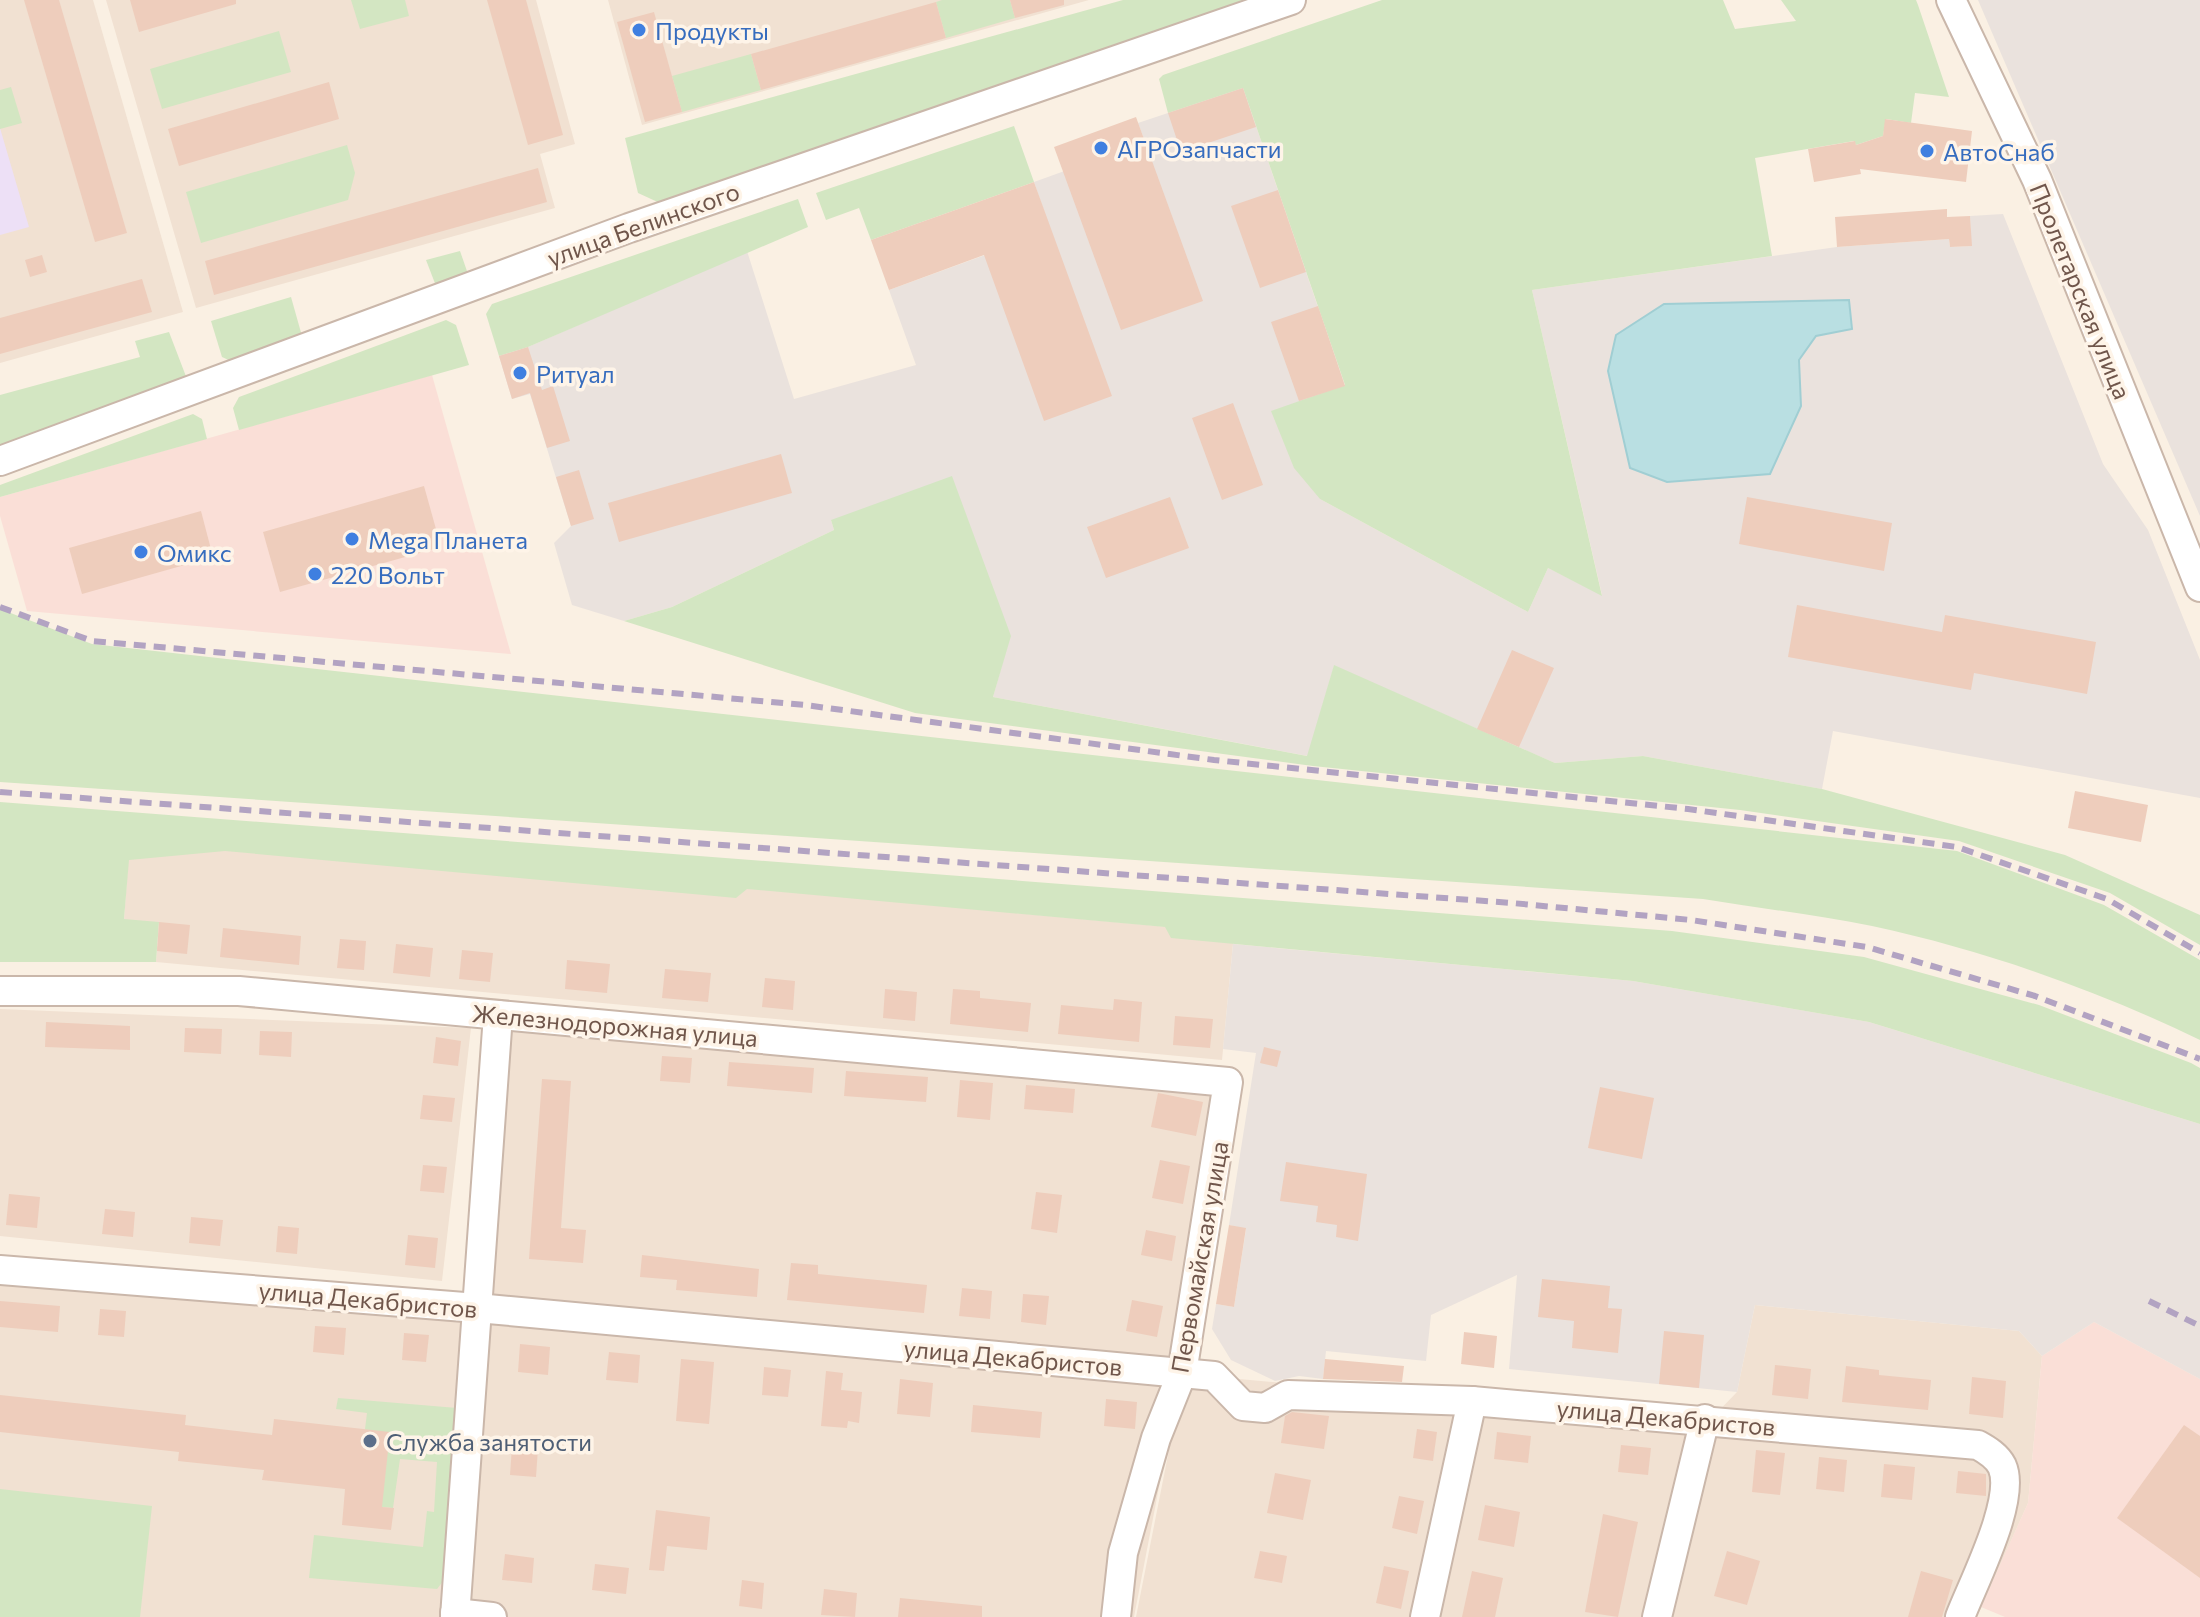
<svg xmlns="http://www.w3.org/2000/svg" width="2200" height="1617" viewBox="0 0 2200 1617" font-family="Commissioner,sans-serif">
<rect width="100%" height="100%" fill="#faf0e3"/>
<g fill="#f1e1d2">
<path d="M0,0h93l90,312 -183,51z"/>
<path d="M106,0h430l39,144 -35,10 15,54 -359,100z"/>
<path d="M608,0h481l-447,125z"/>
<path d="M226,840l1008,93 -12,127 -1066,-98 3,-39 -35,-3 5,-71z"/>
<path d="M0,1009l471,19 -29,253 -442,-45z"/>
<path d="M512,1018l710,67 -41,286 -692,-68z"/>
<path d="M0,1271l475,38 -23,308h-452z"/>
<path d="M1755,1305l264,26 23,25 -14,147 -51,114h-319l50,-195 29,-30z"/>
<path d="M479,1309l702,64 -47,244h-627l-49,-5z"/>
<path d="M1184,1374l519,47 -47,196h-520z"/>
</g>
<g fill="#fadfd7">
<path d="M432,375l79,279 -484,-43 -27,-95v-19z"/>
<path d="M2094,1322l106,57v238h-195l-24,-10 47,-104 14,-147z"/>
</g>
<g fill="#eae2dd">
<path d="M1978,0h222v516z"/>
<path d="M1243,88l102,298 -25,113 208,113 20,-44 54,27 -70,-305 305,-43 112,-8 1,8 21,-1 -1,-30 33,-2 100,250 45,66 52,130v138l-367,-67 -11,58 -179,-33 -88,7 -221,-97 -26,90 -315,-59 17,-61 -179,-116 3,10 -162,77 -48,14 -52,-16 -18,-62 17,-17 -41,-132 -18,5 -13,-43 29,-9 219,-96 47,148 122,-34 -27,-75 162,-59 -17,-49 111,-40 -7,-19z"/>
<path d="M1233,944l400,37 236,41 331,102v255l-106,-57 -52,34 -23,-25 -264,-26 -18,87 -228,-23 8,-94 -86,40 -5,46 -100,-10 -3,28 -24,-3 -24,5 -44,-21 -19,-31 4,-25 18,3 12,-78 -17,-4 27,-172 -33,-4z"/>
</g>
<path fill="#ede0f6" d="M0,128l29,99 -29,8z"/>
<g fill="#d3e6c2">
<path d="M351,0h54l4,16 -49,13z"/>
<path d="M942,0h68l5,18 -69,20 -10,-36z"/>
<path d="M1123,0h133l-594,204 -24,-11 -13,-55z"/>
<path d="M1382,0h341l12,29 61,-8 -15,-21h135l2,5 31,92 -34,-4 -4,30 -25,-4 -3,17 -27,9 -2,-4 -99,17 17,98 -240,34 70,306 -54,-28 -20,44 -208,-113 -26,-31 -23,-57 74,-26 -102,-297 -75,25 -9,-34 4,-4z"/>
<path d="M279,31l12,41 -129,37 -12,-40z"/>
<path d="M751,54l10,36 -79,22 -10,-36z"/>
<path d="M11,87l11,36 -22,6v-39z"/>
<path d="M1014,126l20,56 -163,58 -12,-32 -33,12 -10,-27z"/>
<path d="M347,145l8,28 -7,27 -147,43 -15,-51z"/>
<path d="M798,199l10,28 -280,120 -29,9 -13,-42 6,-10z"/>
<path d="M460,251l8,23 -32,12 -10,-26z"/>
<path d="M291,297l11,39 -69,26 -11,-5 -11,-36z"/>
<path d="M446,320l10,5 13,40 -230,65 -6,-22 6,-11z"/>
<path d="M169,332l18,47 -187,69v-53l140,-38 -5,-16z"/>
<path d="M193,414l9,5 5,20 -207,58v-12z"/>
<path d="M952,476l59,160 -18,61 314,59 27,-91 221,98 88,-7 179,33 243,66 135,60v30l-90,-52 -151,-52 -219,-31 -427,-44 -398,-53 -291,-92 48,-14 162,-77 -3,-10z"/>
<path d="M0,609l92,35 1865,207 147,54 96,55v80c-103,-50 -216,-90 -328,-114 -56,-11 -113,-18 -169,-27l-1703,-117z"/>
<path d="M0,802l1672,129 192,26 175,48 152,58 9,5v56l-331,-102 -236,-41 -462,-43 -6,-11 -418,-38 -11,9 -511,-47 -96,9 -5,59 35,3 -3,40h-156z"/>
<path d="M338,1398l119,10 -13,172 -7,9 -128,-11 5,-43 109,12 4,-36 7,1 3,-50 -37,-3 -7,49 -11,-1 -17,-78 2,-16 -31,-4z"/>
<path d="M0,1489l152,17 -12,111h-140z"/>
</g>
<path fill="#b9dfe2" stroke="#a0ced3" stroke-width="2" d="M1849,300l3,29 -36,7 -17,24 2,46 -31,68 -103,8 -37,-14 -22,-97 8,-36 48,-31z"/>
<g fill="#eecdbc">
<path d="M24,0h35l68,233 -32,9z"/>
<path d="M130,0h106v4l-97,28z"/>
<path d="M487,0h39l37,135 -35,10z"/>
<path d="M1010,0h54v5l-49,13z"/>
<path d="M936,2l10,36 -185,52 -10,-36z"/>
<path d="M654,12l28,100 -37,10 -28,-100z"/>
<path d="M329,82l10,37 -160,47 -11,-37z"/>
<path d="M1243,88l13,39 -75,25 -13,-39z"/>
<path d="M1136,117l67,184 -82,29 -67,-183z"/>
<path d="M1885,119l87,12 -6,51 -106,-13 1,5 -47,8 -6,-33 47,-8 1,4 27,-9z"/>
<path d="M538,168l9,34 -333,93 -9,-34z"/>
<path d="M1034,182l78,214 -68,25 -60,-166 -95,35 -18,-50z"/>
<path d="M1278,190l28,82 -46,16 -29,-82z"/>
<path d="M1947,209v8l23,-1 2,30 -22,1 -1,-8 -112,8 -2,-30z"/>
<path d="M42,255l5,17 -17,5 -5,-17z"/>
<path d="M142,279l10,33 -152,42v-36z"/>
<path d="M1318,306l27,80 -46,15 -28,-79z"/>
<path d="M528,347l14,43 11,-4 17,55 -23,7 -17,-55 -18,6 -13,-43z"/>
<path d="M1233,403l30,82 -41,15 -30,-82z"/>
<path d="M781,454l11,39 -173,49 -11,-39z"/>
<path d="M579,470l15,49 -23,7 -15,-49z"/>
<path d="M424,486l17,61 -161,45 -17,-60z"/>
<path d="M1170,497l19,51 -83,30 -19,-51z"/>
<path d="M1747,497l145,26 -8,48 -145,-27z"/>
<path d="M201,511l12,46 -131,37 -13,-46z"/>
<path d="M1797,605l145,27 3,-17 151,27 -9,52 -113,-21 -3,17 -183,-33z"/>
<path d="M1512,650l42,18 -35,79 -42,-18z"/>
<path d="M2075,791l73,14 -7,37 -73,-14z"/>
<path d="M159,922l31,3 -3,29 -30,-3z"/>
<path d="M223,928l78,8 -2,29 -79,-8z"/>
<path d="M340,939l26,2 -2,29 -27,-2z"/>
<path d="M396,944l37,4 -3,29 -37,-4z"/>
<path d="M462,950l31,3 -3,29 -31,-3z"/>
<path d="M567,960l43,4 -3,29 -42,-4z"/>
<path d="M665,969l46,4 -3,29 -46,-4z"/>
<path d="M765,978l30,3 -2,29 -31,-3z"/>
<path d="M885,989l32,3 -2,29 -32,-3z"/>
<path d="M953,989l27,2v7l51,5 -3,29 -78,-8z"/>
<path d="M1114,999l28,3 -3,40 -81,-8 3,-29 52,5z"/>
<path d="M1175,1016l38,3 -3,29 -37,-3z"/>
<path d="M46,1022l84,4v24l-85,-3z"/>
<path d="M185,1028l37,1 -1,25 -37,-2z"/>
<path d="M260,1031l32,1 -1,25 -32,-2z"/>
<path d="M436,1037l25,4 -3,25 -25,-3z"/>
<path d="M1264,1047l17,4 -4,16 -17,-4z"/>
<path d="M662,1056l30,2 -2,25 -30,-2z"/>
<path d="M729,1062l85,6 -2,25 -85,-7z"/>
<path d="M846,1071l82,6 -2,25 -82,-6z"/>
<path d="M542,1079l29,2 -10,147 25,2 -3,33 -54,-4z"/>
<path d="M960,1080l33,3 -3,37 -33,-3z"/>
<path d="M1026,1085l49,4 -2,24 -49,-4z"/>
<path d="M1600,1087l54,11 -12,61 -54,-11z"/>
<path d="M1158,1093l45,9 -7,34 -45,-9z"/>
<path d="M423,1095l32,3 -3,24 -32,-3z"/>
<path d="M1160,1160l30,6 -7,38 -31,-6z"/>
<path d="M1286,1162l81,12 -9,67 -22,-4 1,-12 -21,-3 2,-16 -38,-5z"/>
<path d="M423,1165l24,2 -3,26 -24,-2z"/>
<path d="M1036,1192l26,3 -5,38 -26,-4z"/>
<path d="M9,1194l31,3 -3,31 -31,-3z"/>
<path d="M105,1209l30,3 -2,25 -31,-3z"/>
<path d="M191,1217l32,3 -3,26 -31,-3z"/>
<path d="M1229,1225l17,3 -12,79 -18,-3z"/>
<path d="M278,1226l21,2 -2,26 -21,-2z"/>
<path d="M1146,1230l30,6 -4,25 -31,-6z"/>
<path d="M408,1235l30,3 -3,30 -30,-3z"/>
<path d="M642,1255l117,14 -2,28 -81,-7 1,-10 -37,-3z"/>
<path d="M791,1263l27,2v9l109,11 -3,28 -137,-13z"/>
<path d="M1542,1279l68,7 -2,22 14,1 -4,44 -46,-5 2,-27 -36,-4z"/>
<path d="M962,1288l30,3 -2,28 -31,-3z"/>
<path d="M1023,1294l26,2 -3,29 -25,-3z"/>
<path d="M1132,1300l31,6 -6,31 -31,-6z"/>
<path d="M0,1301l60,5 -2,26 -58,-5z"/>
<path d="M100,1309l26,2 -2,26 -26,-2z"/>
<path d="M315,1326l31,2 -2,27 -31,-3z"/>
<path d="M1664,1331l40,4 -5,53 -40,-4z"/>
<path d="M1464,1332l33,4 -3,32 -33,-4z"/>
<path d="M404,1333l25,2 -3,27 -24,-2z"/>
<path d="M520,1344l30,3 -2,28 -30,-3z"/>
<path d="M609,1352l31,3 -2,28 -32,-3z"/>
<path d="M681,1359l33,3 -5,62 -33,-3z"/>
<path d="M1325,1359l79,7 -2,16 -79,-3z"/>
<path d="M1775,1365l36,4 -3,30 -36,-4z"/>
<path d="M1846,1366l33,4v5l52,5 -3,30 -86,-8z"/>
<path d="M764,1367l27,3 -3,27 -26,-2z"/>
<path d="M826,1371l17,2 -2,17 21,2 -3,31 -11,-2 -1,7 -26,-2z"/>
<path d="M1972,1377l34,4 -3,37 -34,-4z"/>
<path d="M900,1379l33,4 -3,34 -33,-3z"/>
<path d="M0,1395l186,20 -1,10 87,10 2,-16 116,13 -8,75 12,1 -3,22 -49,-5 3,-36 -83,-9 2,-10 -86,-9 1,-9 -179,-20z"/>
<path d="M1106,1399l31,3 -2,27 -31,-3z"/>
<path d="M973,1405l69,7 -2,26 -69,-6z"/>
<path d="M1292,1412l37,4 -5,33 -43,-6 4,-27z"/>
<path d="M2184,1425l16,11v142l-83,-60z"/>
<path d="M1417,1429l20,3 -4,29 -20,-3z"/>
<path d="M1497,1432l34,4 -3,27 -34,-4z"/>
<path d="M1621,1445l30,3 -3,27 -30,-3z"/>
<path d="M512,1446l26,2 -2,29 -26,-2z"/>
<path d="M1756,1450l29,3 -5,42 -28,-3z"/>
<path d="M1819,1457l28,3 -3,32 -28,-3z"/>
<path d="M1884,1464l31,3 -3,33 -31,-3z"/>
<path d="M1958,1471l28,3v22l-30,-3z"/>
<path d="M1275,1473l36,7 -8,40 -36,-7z"/>
<path d="M1399,1496l25,5 -7,33 -25,-6z"/>
<path d="M1485,1505l35,7 -6,35 -36,-7z"/>
<path d="M656,1510l54,7 -3,33 -40,-4 -3,25 -15,-1z"/>
<path d="M1603,1514l35,8 -20,95 -33,-5z"/>
<path d="M1260,1551l27,5 -5,27 -28,-5z"/>
<path d="M1727,1551l33,10 -13,44 -33,-9z"/>
<path d="M505,1554l29,4 -2,25 -30,-3z"/>
<path d="M595,1564l34,4 -3,26 -34,-4z"/>
<path d="M1384,1566l25,5 -8,38 -25,-6z"/>
<path d="M1472,1571l31,7 -8,39h-33z"/>
<path d="M1921,1571l32,9 -11,37h-34z"/>
<path d="M742,1580l22,3 -2,26 -23,-3z"/>
<path d="M824,1589l33,4 -2,24 -34,-2z"/>
<path d="M900,1598l82,8v11h-84z"/>
</g>
<g fill="none" stroke-linecap="round" stroke-linejoin="round">
<g stroke="#cab7aa" stroke-width="32">
<g id="minor">
<path d="M1951,0l86,180 163,407"/>
<path d="M0,461l629,-233 662,-228"/>
<path d="M0,991h239l989,91 -46,291 -26,65 -33,115 -7,64"/>
<path d="M0,1270l477,38 737,68 29,30 22,2 23,-13 184,6 506,44c9,5 19,11 24,21 15,33 -29,117 -42,151"/>
<path d="M455,1613l37,4"/>
<path d="M455,1617l43,-602"/>
<path d="M1425,1617l47,-216"/>
<path d="M1657,1617l48,-198"/>
</g>
</g>
<use href="#minor" stroke="#fff" stroke-width="28"/>
<g stroke="#b2a3c2" stroke-width="6" stroke-dasharray="12 8" stroke-linecap="butt">
<path d="M0,607l92,34 713,64 409,55 474,49 269,38 150,52 93,54"/>
<path d="M0,792l1512,111 179,17 176,27 168,49 165,63"/>
<path d="M2149,1301l51,25"/>
</g>
</g>
<g fill="#3f7fe0" stroke="#fef4e8" stroke-width="3">
<circle cx="639" cy="30" r="8"/>
<circle cx="1101" cy="148" r="8"/>
<circle cx="1927" cy="151" r="8"/>
<circle cx="520" cy="373" r="8"/>
<circle cx="352" cy="539" r="8"/>
<circle cx="141" cy="552" r="8"/>
<circle cx="315" cy="574" r="8"/>
</g>
<circle fill="#5c6f8a" stroke="#fef4e8" stroke-width="3" cx="370" cy="1441" r="8"/>
<g text-anchor="middle" dominant-baseline="central" stroke-width="7" stroke-linejoin="round" paint-order="stroke">
<g font-size="24" fill="#366cbe" stroke="#fef4e8" text-anchor="start">
<text x="655" y="30">Продукты</text>
<text x="1117" y="148">АГРОзапчасти</text>
<text x="1943" y="151">АвтоСнаб</text>
<text x="536" y="373">Ритуал</text>
<text x="368" y="539">Mega Планета</text>
<text x="157" y="552">Омикс</text>
<text x="331" y="574">220 Вольт</text>
</g>
<g font-size="24" fill="#70564b" stroke="#fef4e8">
<text transform="translate(643 224) rotate(-20)">улица Белинского</text>
<text transform="translate(2081 291) rotate(68)">Пролетарская улица</text>
<text transform="translate(615 1025) rotate(5)">Железнодорожная улица</text>
<text transform="translate(1199 1257) rotate(-80)">Первомайская улица</text>
<text transform="translate(368 1299) rotate(5)">улица Декабристов</text>
<text transform="translate(1013 1357) rotate(5)">улица Декабристов</text>
<text transform="translate(1666 1417) rotate(5)">улица Декабристов</text>
</g>
<g font-size="24" fill="#4e5e75" stroke="#fef4e8" text-anchor="start">
<text x="386" y="1441">Служба занятости</text>
</g>
</g>
</svg>
